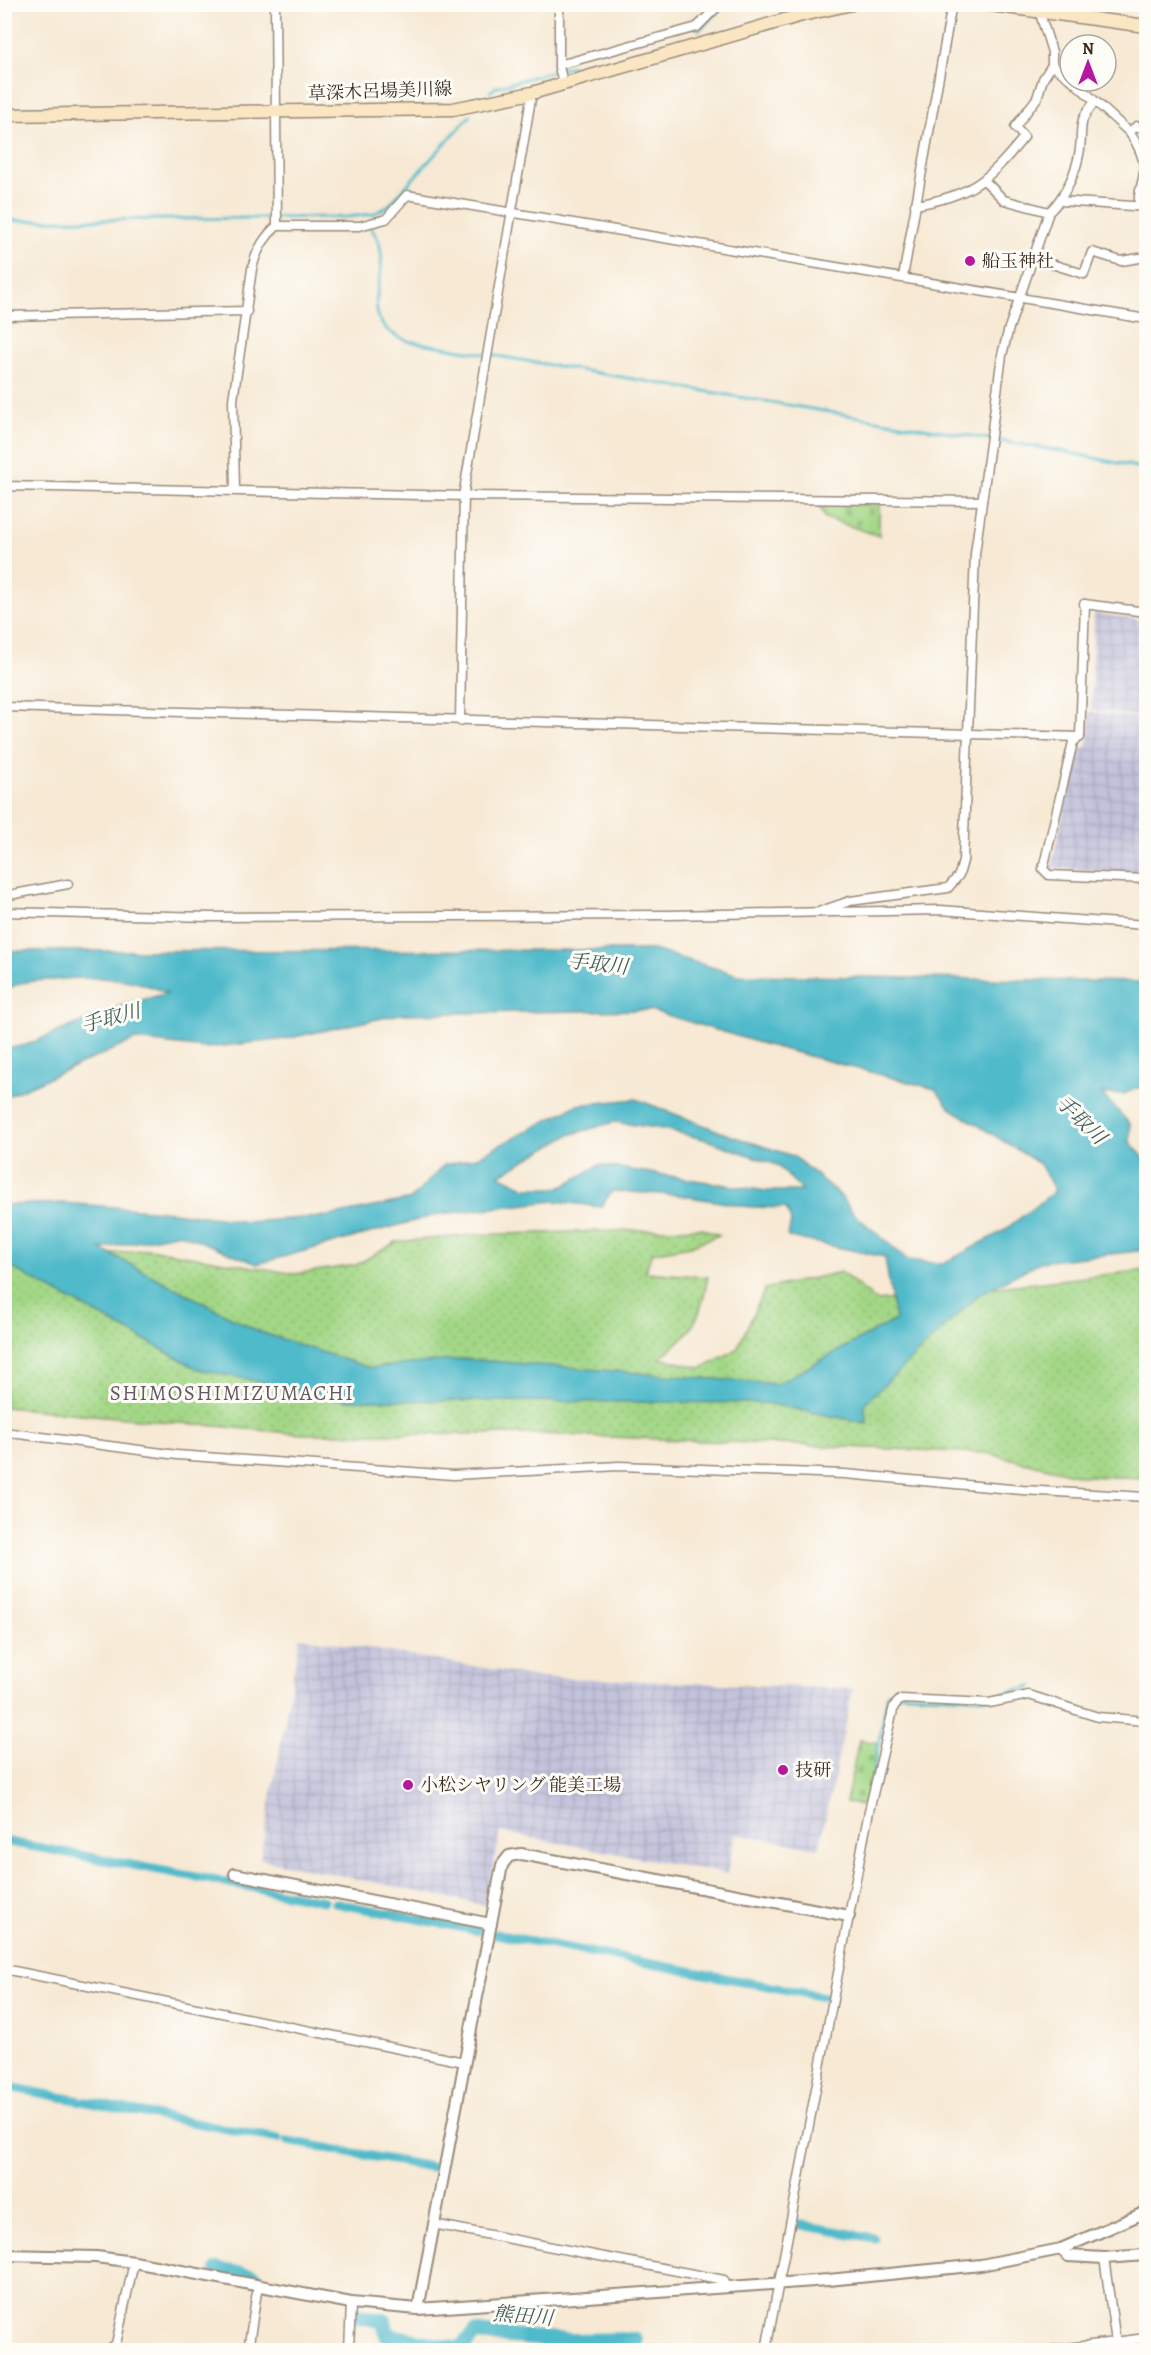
<svg xmlns="http://www.w3.org/2000/svg" width="1151" height="2355" viewBox="0 0 1151 2355" font-family="Alegreya,'Noto Serif JP',serif">
<defs>
<pattern id="industrial-grid" width="8" height="8" patternUnits="userSpaceOnUse" patternTransform="scale(1.5)"><rect width="8" height="8" fill="#c2c2dc"/><path d="M0 4h8M4 0v8" fill="none" stroke="#a8a7bc"/></pattern>
<pattern id="grass-dots" width="8" height="8" patternUnits="userSpaceOnUse" patternTransform="scale(1.5)"><rect width="8" height="8" fill="#a3d786"/><path d="M2 2h.1M6 6h.1" fill="none" stroke="#8db973" stroke-width="1.8" stroke-linecap="round"/></pattern>
<pattern id="cemetery-stones" width="16" height="16" patternUnits="userSpaceOnUse" patternTransform="scale(1.5)"><rect width="16" height="16" fill="#a3d786"/><path d="M2 7V4a2 2 0 0 1 4 0v3zM10 15v-3a2 2 0 0 1 4 0v3z" fill="#8db973"/></pattern>
</defs>
<rect width="100%" height="100%" fill="#fdfcf7"/>
<filter id="ink" filterUnits="userSpaceOnUse"><feTurbulence type="fractalNoise" baseFrequency=".0167" numOctaves="2"/><feDisplacementMap in="SourceGraphic" scale="12" xChannelSelector="R" yChannelSelector="G"/><feConvolveMatrix kernelMatrix="1 2 1 2 8 2 1 2 1" color-interpolation-filters="sRGB"/></filter>
<filter id="wash" filterUnits="userSpaceOnUse"><feTurbulence type="fractalNoise" baseFrequency=".008" numOctaves="4" result="noise"/><feDisplacementMap in="SourceGraphic" scale="24" xChannelSelector="R" yChannelSelector="G"/><feGaussianBlur stdDeviation="1.35" result="paint"/><feColorMatrix in="noise" values="0 0 0 0 0 0 0 0 0 0 0 0 0 0 0 0 0 1.4 0 .05"/><feComposite in="paint" operator="in"/></filter>
<g filter="url(#wash)">
<rect width="100%" height="100%" fill="#f7e9d4"/>
<g fill="url(#industrial-grid)">
<path d="M1094,613l52,8v96l-55,-7z"/>
<path d="M1089,712l57,7v154l-95,-5 26,-115 11,-8z"/>
<path d="M300,1637l237,40 316,12 -34,159 -84,-14 -8,40 -226,-42 -17,73 -224,-46z"/>
</g>
<path fill="url(#grass-dots)" stroke="#6f8052" stroke-width="1.5" d="M702,1228l17,7 -29,11 -38,7 -7,19 63,5c-9,44 -13,54 -49,81l43,10 35,-19 28,-60 76,-17 36,29 269,-31v208l-65,-2 -94,-23 -448,-19h-237l-297,-27 -1,-139 145,-19 146,25 61,-9 40,-23 76,-7z"/>
<g fill="url(#cemetery-stones)" stroke="#6f8052" stroke-width="1.5">
<path d="M818,504h61v32l-54,-18z"/>
<path d="M859,1740l20,3 -14,64 -19,-5z"/>
</g>
<path fill="#4fbaca" stroke="#457274" stroke-width="1.5" fill-rule="evenodd" d="M653,950l86,25 407,7v103l-23,9h-21l28,30v18l16,18v90l-106,12 -62,33 -114,109 3,19 -102,-20 -420,-3 -147,-31 -193,-105v-59l59,-2 110,9 73,10 83,-6 81,-17 33,-34 31,-7 102,-53 59,-6 93,36 64,21 46,38 15,20 54,46 35,4 60,-33 52,-40 -15,-27 -90,-56 -15,-19 -172,-45 -113,-34 -249,4 -116,25 -80,9 -70,-8 -130,57v-48l21,-4 95,-39 46,-13c-37,-17 -74,-17 -114,-13 -19,1 -32,0 -48,11v-40zM614,1122l49,7 44,11 70,25 26,26h-37l-167,-26 -39,23h-34l-27,-13 70,-40zM612,1191l66,4 72,12 36,1 5,13 -3,16 97,20 10,63 -118,64 -314,-25 -93,9 -113,-37 -156,-82 79,-16 77,31 183,-50 114,-13 47,6z"/>
<g fill="none" stroke-linecap="round" stroke-linejoin="round">
<g stroke="#4fbaca" stroke-width="3">
<path d="M699,30l27,-26"/>
<path d="M490,92l6,-5 76,-21"/>
<path d="M4,221l343,-4 26,-3 15,-8 82,-90"/>
<path d="M371,228c33,41 -28,90 37,113l658,111 80,17"/>
<path d="M868,1799l20,-106 99,5 45,-12"/>
<path d="M635,2340l12,10"/>
</g>
<g stroke="#4fbaca" stroke-width="9">
<path d="M4,1841l320,60"/>
<path d="M335,1903l145,28"/>
<path d="M495,1934l335,64"/>
<path d="M4,2086l274,53"/>
<path d="M288,2141l143,26"/>
<path d="M796,2224l78,14"/>
</g>
<g stroke="#4fbaca" stroke-width="16">
<path d="M218,2270l37,7"/>
<path d="M356,2315l28,6 3,14 72,15 16,-17 95,8 65,-1"/>
</g>
</g>
</g>
<g filter="url(#ink)">
<g fill="none" stroke-linecap="round" stroke-linejoin="round">
<g stroke="#998a79" stroke-width="11">
<g id="minor">
<path d="M275,4l2,222"/>
<path d="M559,4v63l4,15"/>
<path d="M1037,4l15,48v13l18,14"/>
<path d="M559,65l138,-38 23,-23"/>
<path d="M1073,81l56,51 8,-6 9,5"/>
<path d="M1129,132c8,10 16,27 15,40 -1,12 -7,21 -5,33"/>
<path d="M985,181l19,19 45,12"/>
<path d="M1061,201l85,6"/>
<path d="M915,205c56,-9 74,-25 109,-68l-9,-10 22,-29 6,-19 9,-14"/>
<path d="M1032,258l52,16 8,-22 29,9 25,-4"/>
<path d="M903,277l49,-273"/>
<path d="M4,316l243,-5"/>
<path d="M4,486l462,10 516,5"/>
<path d="M235,489l-2,-89 19,-131c4,-18 11,-31 25,-43h82l27,-7 21,-24 739,124"/>
<path d="M1084,604l62,8"/>
<path d="M1085,604l-5,133 -7,5 -30,127 6,6 97,4"/>
<path d="M4,707l1076,30"/>
<path d="M460,721l4,-230 68,-398"/>
<path d="M4,896l64,-12"/>
<path d="M821,911l29,-10 98,-13 11,-13 4,-14 12,-307 27,-199 7,-27 40,-116c16,-15 28,-41 31,-63 3,-25 -3,-27 15,-47"/>
<path d="M4,912l206,5 459,-2 271,-5 206,15"/>
<path d="M4,1432l173,23 276,20 166,-9 226,8 177,16 124,7"/>
<path d="M4,1969l460,93"/>
<path d="M433,2224l291,56 2,6"/>
<path d="M1104,2258l12,84"/>
<path d="M108,2350l8,-6 18,-82"/>
<path d="M248,2350l10,-65"/>
<path d="M349,2350l2,-47"/>
<path d="M766,2350l103,-539 25,-105 7,-7 88,4 40,-8 69,22 48,4"/>
<path d="M1052,2350l94,-12"/>
</g>
</g>
<g stroke="#998a79" stroke-width="14">
<g id="tertiary">
<path d="M235,1874l256,50"/>
<path d="M1061,2249l7,7 36,2 42,-3"/>
<path d="M4,2255l92,2 38,5 217,41 67,6 410,-29 153,-15 80,-16 85,-37"/>
<path d="M418,2309l84,-444 7,-9 12,-2 328,62"/>
</g>
</g>
<g stroke="#998a79" stroke-width="15">
<g id="secondary">
<path d="M983,4l163,22"/>
<path d="M4,115l449,-6 79,-16 270,-78 50,-11"/>
</g>
</g>
<use href="#minor" stroke="#fff" stroke-width="8"/>
<use href="#tertiary" stroke="#fff" stroke-width="10"/>
<use href="#secondary" stroke="#fbe6c4" stroke-width="12"/>
</g>
</g>
<g fill="#b5179e" stroke="#fdfcf7" stroke-width="2">
<circle cx="970" cy="261" r="6"/>
<circle cx="783" cy="1770" r="6"/>
<circle cx="408" cy="1785" r="6"/>
</g>
<g text-anchor="middle" dominant-baseline="central" stroke-width="6" stroke-linejoin="round" paint-order="stroke">
<g font-size="18" fill="#3b2a1e" stroke="#fdfcf7">
<text transform="translate(380 91) rotate(-2)">草深木呂場美川線</text>
</g>
<g font-size="18" fill="#3b2a1e" stroke="#fdfcf7" text-anchor="start">
<text x="982" y="261">船玉神社</text>
<text x="795" y="1770">技研</text>
<text x="420" y="1785">小松シヤリング 能美工場</text>
</g>
<g font-size="20" font-style="italic" fill="#425c5a" stroke="#fdfcf7">
<text transform="translate(598 964) rotate(6)">手取川</text>
<text transform="translate(111 1018) rotate(-15)">手取川</text>
<text transform="translate(1081 1120) rotate(44)">手取川</text>
<text transform="translate(523 2316) rotate(5)">熊田川</text>
</g>
<g font-size="21" letter-spacing="1.5" fill="#675664" stroke="#fdfcf7">
<text x="232" y="1393">SHIMOSHIMIZUMACHI</text>
</g>
</g>
<rect width="1151" height="2355" fill="none" stroke="#fdfcf7" stroke-width="24"/>
<g transform="translate(1088 63)"><circle r="28" fill="#fdfcf7" stroke="#afa8a0" stroke-width="1.5"/>
<path d="M0-4.5L10 22L0 15L-10 22Z" fill="#b5179e"/>
<text y="-9" font-size="16" font-weight="bold" text-anchor="middle" fill="#3b2a1e">N</text>
</g>
</svg>
